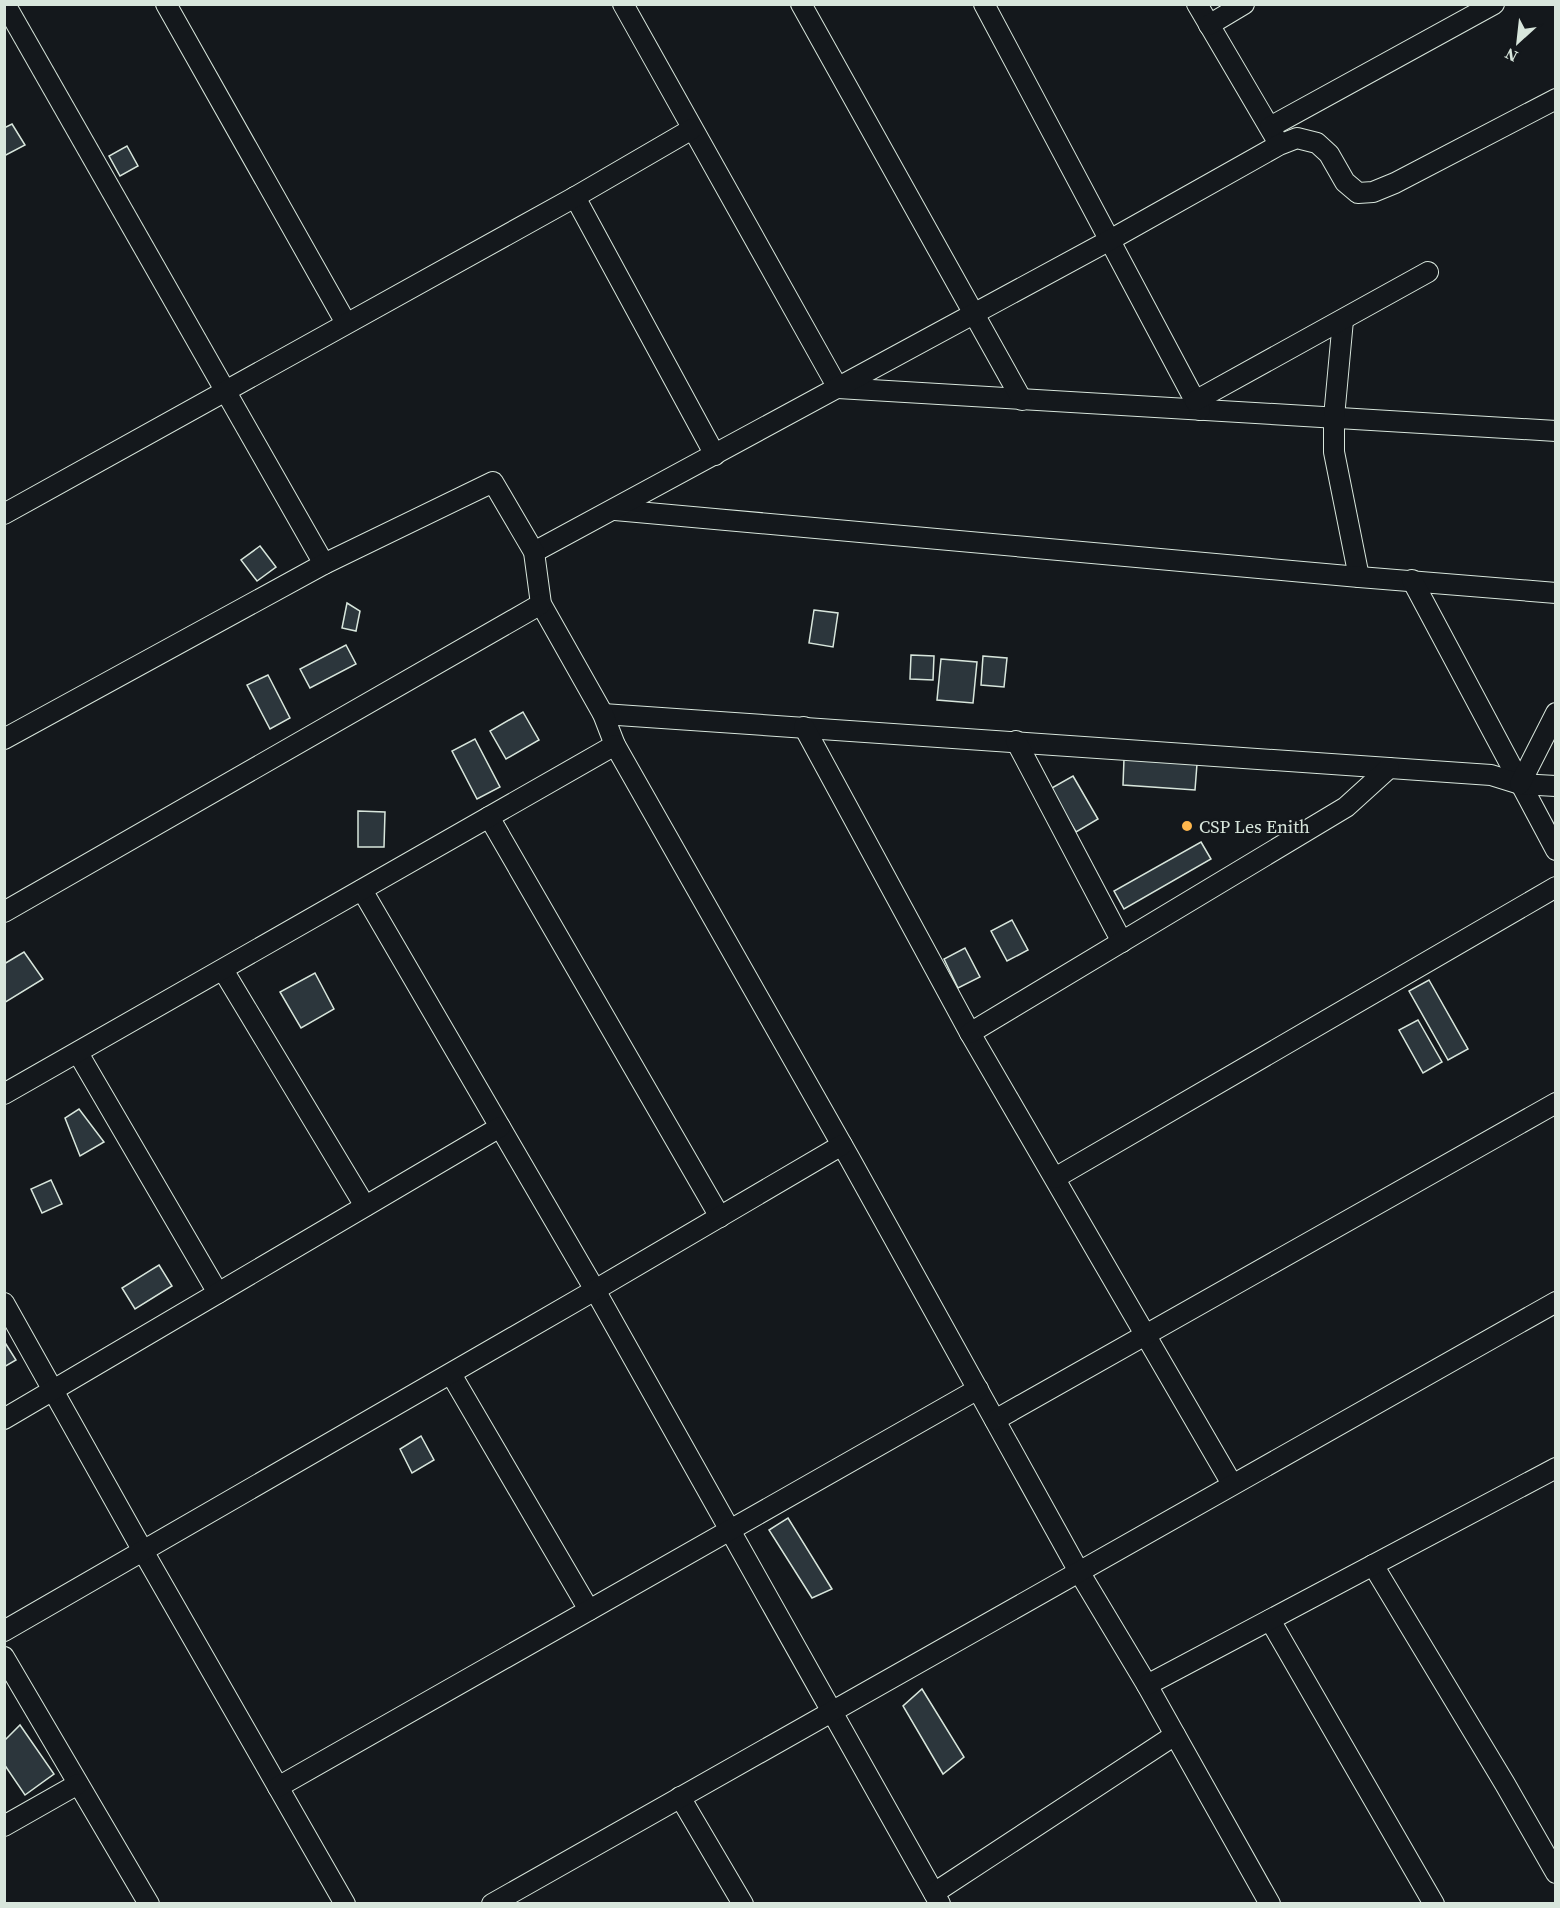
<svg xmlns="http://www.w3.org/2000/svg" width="1560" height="1908" viewBox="0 0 1560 1908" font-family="'Source Serif 4',serif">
<rect width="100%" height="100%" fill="#14181c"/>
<g fill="#2c363c" stroke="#d8e6dc" stroke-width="1.5">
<path d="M12,124l13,21 -21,11v-28z"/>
<path d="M127,146l11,20 -18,10 -11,-20z"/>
<path d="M260,546l16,21 -19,14 -16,-21z"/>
<path d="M347,603l13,8 -4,20 -14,-3z"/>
<path d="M814,610l24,3 -5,34 -24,-4z"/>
<path d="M346,645l10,19 -46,24 -10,-19z"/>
<path d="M911,655l23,1 -1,24 -23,-1z"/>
<path d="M983,656l24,2 -3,29 -23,-2z"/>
<path d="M941,659l36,3 -4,41 -36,-3z"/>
<path d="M268,675l22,43 -20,11 -23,-44z"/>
<path d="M523,712l16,28 -33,19 -16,-28z"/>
<path d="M475,739l25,48 -23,12 -25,-48z"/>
<path d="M1124,759l73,5 -2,26 -72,-5z"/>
<path d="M1073,776l25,43 -22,13 -26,-43z"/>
<path d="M358,811l27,1 -1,35h-26z"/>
<path d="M1201,842l10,17 -87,50 -10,-18z"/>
<path d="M1012,920l16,30 -21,11 -16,-30z"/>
<path d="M965,948l15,29 -22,11 -14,-29z"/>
<path d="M24,952l19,27 -39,24v-39z"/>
<path d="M315,973l19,36 -33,19 -21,-36z"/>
<path d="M1429,980l39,69 -20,11 -39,-69z"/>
<path d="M1418,1020l24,42 -19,11 -24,-43z"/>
<path d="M79,1109l25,33 -24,14 -15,-38z"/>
<path d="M51,1180l11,24 -20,9 -11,-24z"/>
<path d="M159,1265l13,21 -37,23 -13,-21z"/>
<path d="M4,1341l12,19 -12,7z"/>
<path d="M421,1436l13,24 -22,13 -12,-24z"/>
<path d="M788,1518l44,71 -20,9 -43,-68z"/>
<path d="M922,1689l42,68 -21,17 -40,-68z"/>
<path d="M20,1725l34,49 -29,21 -21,-31v-23z"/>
</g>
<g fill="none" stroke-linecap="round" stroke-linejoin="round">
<g stroke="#d8e6dc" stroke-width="22">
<g id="minor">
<path d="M5,4l319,560"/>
<path d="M166,4l180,319"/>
<path d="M623,4l215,384 718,43"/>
<path d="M801,4l221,396"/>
<path d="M984,4l216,406"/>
<path d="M1197,4l78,133"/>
<path d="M1209,25l35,-21"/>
<path d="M1270,127l224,-123"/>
<path d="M575,197l140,258"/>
<path d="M1343,320l-9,97v35l25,125"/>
<path d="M1195,401l233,-129"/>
<path d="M615,510l744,67 197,16"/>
<path d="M4,514l571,-317 117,-68"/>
<path d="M534,552l576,-312 169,-95 18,-7 20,5 12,11 16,28 13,11 15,-1 22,-9 161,-84"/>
<path d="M1412,580l144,270"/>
<path d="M603,714l888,61 29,9 36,2"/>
<path d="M804,727l166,306 262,451"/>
<path d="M4,739l320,-175 169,-82 41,70 7,52 62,110 12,31 235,414 228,411 69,115 123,219"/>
<path d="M1016,741l106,201"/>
<path d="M1520,784l36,-71"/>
<path d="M489,817l231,400"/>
<path d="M362,890l233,400 345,614"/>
<path d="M4,912l537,-308"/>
<path d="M223,970l142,236"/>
<path d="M970,1033l376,-226 43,-39"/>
<path d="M78,1053l140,240"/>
<path d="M4,1094l611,-349"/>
<path d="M1055,1178l501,-291"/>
<path d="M4,1303l139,248 202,353"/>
<path d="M451,1374l138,236"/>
<path d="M4,1419l496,-292"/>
<path d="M995,1420l561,-317"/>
<path d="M1373,1565l132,219 51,89"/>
<path d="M1270,1620l164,284"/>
<path d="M4,1631l591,-341 247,-145"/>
<path d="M4,1657l145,247"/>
<path d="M1147,1685l409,-217"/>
<path d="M278,1787l700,-398"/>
<path d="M680,1797l63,107"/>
<path d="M4,1826l74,-42"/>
<path d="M934,1893l241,-158"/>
<path d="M492,1904l1064,-602"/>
</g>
</g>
<use href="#minor" stroke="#14181c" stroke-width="20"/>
</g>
<circle fill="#ffb74d" stroke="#14181c" stroke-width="2" cx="1187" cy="826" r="6"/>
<g text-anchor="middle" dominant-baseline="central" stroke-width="4.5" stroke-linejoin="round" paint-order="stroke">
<g font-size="18" fill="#d8e6dc" stroke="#14181c" text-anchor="start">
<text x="1199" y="826">CSP Les Enith</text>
</g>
</g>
<rect width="1560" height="1908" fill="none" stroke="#d8e6dc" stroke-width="12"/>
<g transform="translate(1518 42) rotate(207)" stroke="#14181c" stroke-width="4.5" paint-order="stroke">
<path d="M0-4.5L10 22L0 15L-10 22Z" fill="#d8e6dc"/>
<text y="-9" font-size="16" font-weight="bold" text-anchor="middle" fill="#d8e6dc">N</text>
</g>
</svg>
